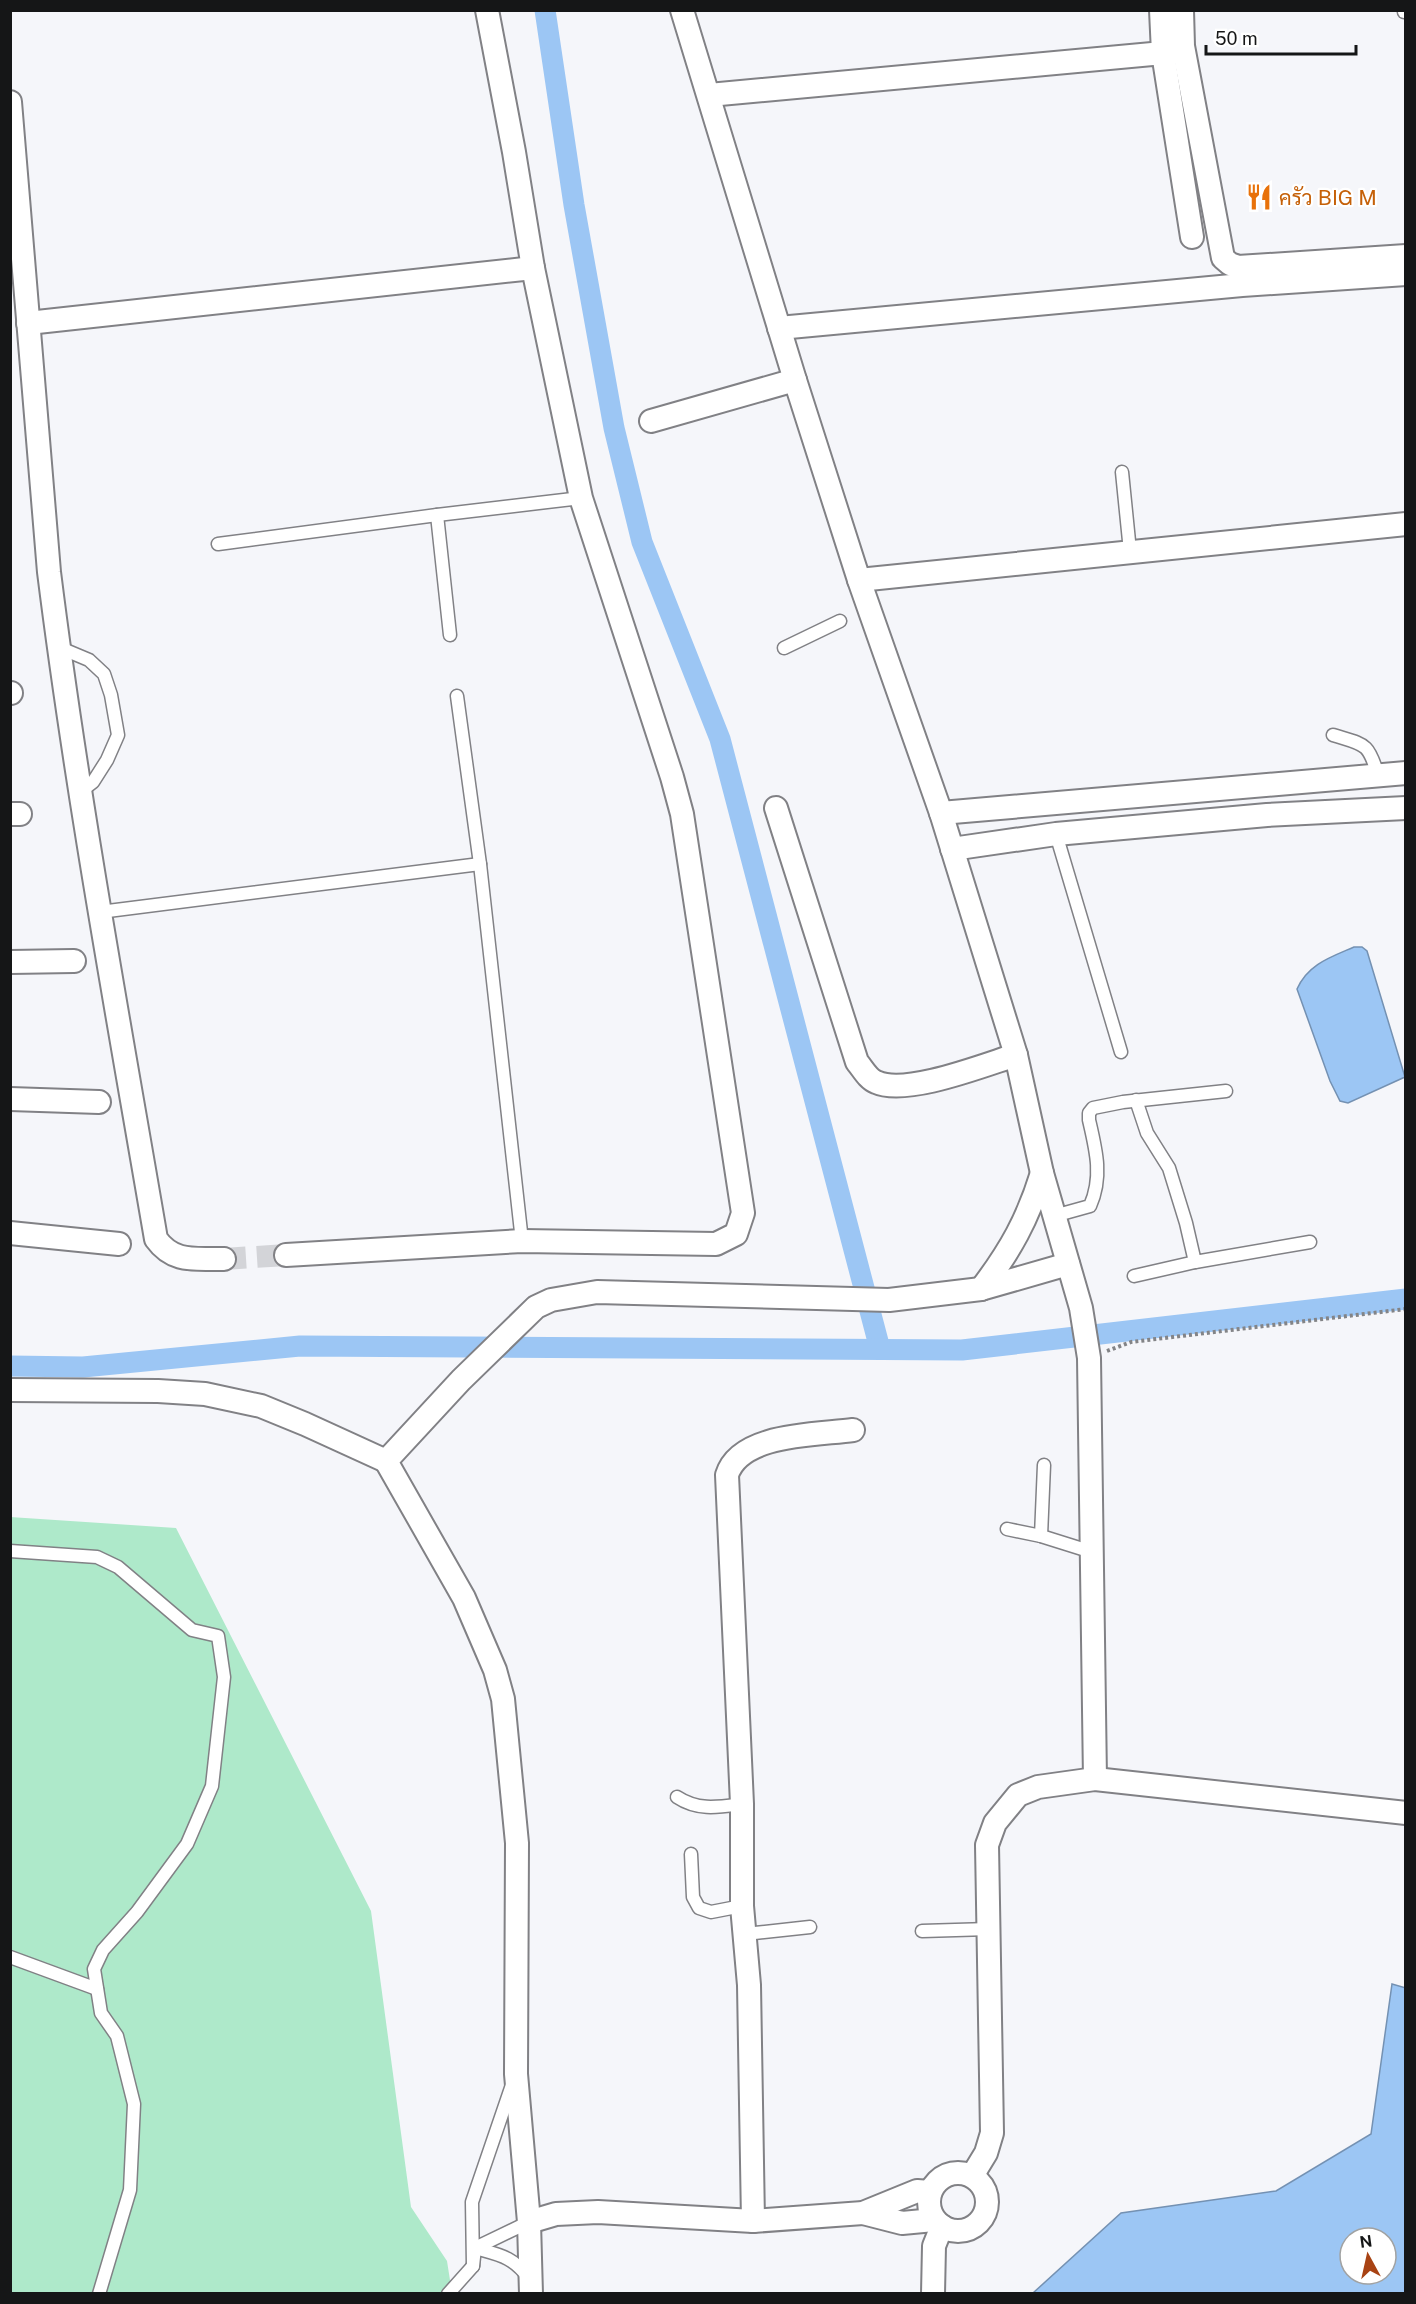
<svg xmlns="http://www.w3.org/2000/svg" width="1416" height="2304" viewBox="0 0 1416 2304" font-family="'Public Sans',Sarabun,sans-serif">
<rect width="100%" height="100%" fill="#f5f6fa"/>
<path fill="#aee9ca" d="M10,1517l166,11 195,383 40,296 36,54 5,32h-441z"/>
<g fill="#9cc6f4" stroke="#7491b2" stroke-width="1.5" fill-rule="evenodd">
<path d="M1354,947h8l5,4 38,126 -57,26 -8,-2 -10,-20 -33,-92c11,-25 34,-32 57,-42z"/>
<path d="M1392,1984l14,4 -1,305h-372l88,-80 155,-22 95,-57zM1350,2238h36v36h-36z"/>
</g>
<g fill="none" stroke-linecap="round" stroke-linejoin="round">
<g stroke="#9cc6f4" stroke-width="21">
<path d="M545,10l29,195 40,223 28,114 78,197 160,610"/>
<path d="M10,1366l73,1 217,-21 662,4 444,-51"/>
</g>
<path stroke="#d3d4d8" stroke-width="22" stroke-dasharray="22 11" stroke-linecap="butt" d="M224,1259l62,-4"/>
<g stroke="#818185" stroke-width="15">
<g id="lane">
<path d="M1404,10v2"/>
<path d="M1122,472l8,79"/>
<path d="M437,515l13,120"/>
<path d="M218,544l219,-29 144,-17"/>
<path d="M58,647l31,13 15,14 7,21 7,40 -11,25 -14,22 -13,10"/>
<path d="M784,648l56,-27"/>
<path d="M457,696l23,168 42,377"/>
<path d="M1333,735c32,10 35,7 45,40"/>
<path d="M1056,834l65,218"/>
<path d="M100,912l380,-48"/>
<path d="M1136,1100l11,33 22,35 17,55 9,39 115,-20"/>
<path d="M1054,1216l36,-10c13,-29 6,-56 -1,-86v-7l4,-5 30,-6 103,-11"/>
<path d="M1134,1276l61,-14"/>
<path d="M1007,1529l34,7 51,16"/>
<path d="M1041,1536l3,-71"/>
<path d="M10,1551l87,6 21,10 74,63 26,6 6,41 -12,109 -25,58 -50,68 -34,38 -9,19 7,44 16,23 17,68 -4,86 -31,104"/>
<path d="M677,1797c21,14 42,10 65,7"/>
<path d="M691,1854l2,43 6,11 12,4 31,-6"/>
<path d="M922,1931l67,-2"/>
<path d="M745,1934l65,-7"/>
<path d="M10,1957l87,32"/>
<path d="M475,2248c24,7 37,8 53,29"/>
<path d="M473,2266l-1,-64 40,-117"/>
<path d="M448,2294l25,-28 2,-18 54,-26"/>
</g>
</g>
<g stroke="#818185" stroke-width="26">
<g id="street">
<path d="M682,10l113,370 64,200 82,233 75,242 26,118 39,135 8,50 6,421"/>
<path d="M1161,10l2,43"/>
<path d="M1182,10l1,36 40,212 7,6 8,3 168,-11"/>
<path d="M709,95l454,-42 29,184"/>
<path d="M10,102l39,470c28,223 69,445 107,667 18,25 40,19 68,20"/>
<path d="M28,323l505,-55"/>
<path d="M779,328l463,-43 164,-11"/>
<path d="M651,421l144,-41"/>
<path d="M859,580l547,-56"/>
<path d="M10,693h1"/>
<path d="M776,808l81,254c6,7 11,17 19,20 30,14 108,-17 140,-27"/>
<path d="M941,813l465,-40"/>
<path d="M10,814h10"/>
<path d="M952,849l104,-15 211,-19 139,-7"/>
<path d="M10,962l64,-1"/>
<path d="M10,1099l89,3"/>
<path d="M10,1233l109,11"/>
<path d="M286,1255l236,-14 194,3 20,-10 7,-21 -61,-399 -10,-37 -91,-279 -48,-230 -19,-116 -27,-142"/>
<path d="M981,1289c29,-38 47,-70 61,-116"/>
<path d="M10,1390l148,1 47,3 56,12 44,18 81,37"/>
<circle cx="958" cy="2202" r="29"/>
<path d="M972,2176l14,-23 6,-20 -5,-288 8,-22 23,-28 20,-8 57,-8 311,34"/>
<path d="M863,2213l39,10 32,-3"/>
<path d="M753,2221l-4,-236 -7,-79v-102l-15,-329c13,-42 90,-40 126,-45"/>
<path d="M529,2222l27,-8 42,-2 155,9 110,-8 54,-22 13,1"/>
<path d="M531,2294l-2,-72 -13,-148 1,-231 -14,-144 -8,-29 -31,-72 -78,-137 75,-81 75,-73 15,-7 46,-8 292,8 92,-11 87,-25"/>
<path d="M933,2294l1,-48 8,-20"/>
</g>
</g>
<path stroke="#838487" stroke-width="4" stroke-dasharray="3 3" stroke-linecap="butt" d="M1107,1351l24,-9 275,-33"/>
<use href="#lane" stroke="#fff" stroke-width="12"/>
<use href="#street" stroke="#fff" stroke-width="22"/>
</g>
<defs>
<g id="restaurant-bare" transform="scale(2.07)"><path d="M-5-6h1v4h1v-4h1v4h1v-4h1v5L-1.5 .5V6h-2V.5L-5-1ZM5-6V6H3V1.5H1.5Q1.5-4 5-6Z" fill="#e8710a" stroke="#fff" stroke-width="2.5" paint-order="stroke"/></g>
</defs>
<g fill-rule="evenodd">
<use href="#restaurant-bare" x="1259" y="197"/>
</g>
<g text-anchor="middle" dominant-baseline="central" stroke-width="4.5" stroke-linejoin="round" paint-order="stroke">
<g font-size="21" fill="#c56008" stroke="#fff" text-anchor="start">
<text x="1279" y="197">ครัว BIG M</text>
</g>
</g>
<rect width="1416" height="2304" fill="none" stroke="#151617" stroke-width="24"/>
<g transform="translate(1368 2256) rotate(352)"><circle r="28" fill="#ffffff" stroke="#a1a2a2" stroke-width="1.5"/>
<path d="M0-4.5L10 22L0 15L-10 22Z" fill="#a84314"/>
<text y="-9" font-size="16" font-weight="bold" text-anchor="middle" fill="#151617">N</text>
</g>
<path d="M1206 45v9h150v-9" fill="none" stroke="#151617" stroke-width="3"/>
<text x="1215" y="45" font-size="18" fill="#151617" stroke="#ffffff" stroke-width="4.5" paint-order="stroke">50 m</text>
</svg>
